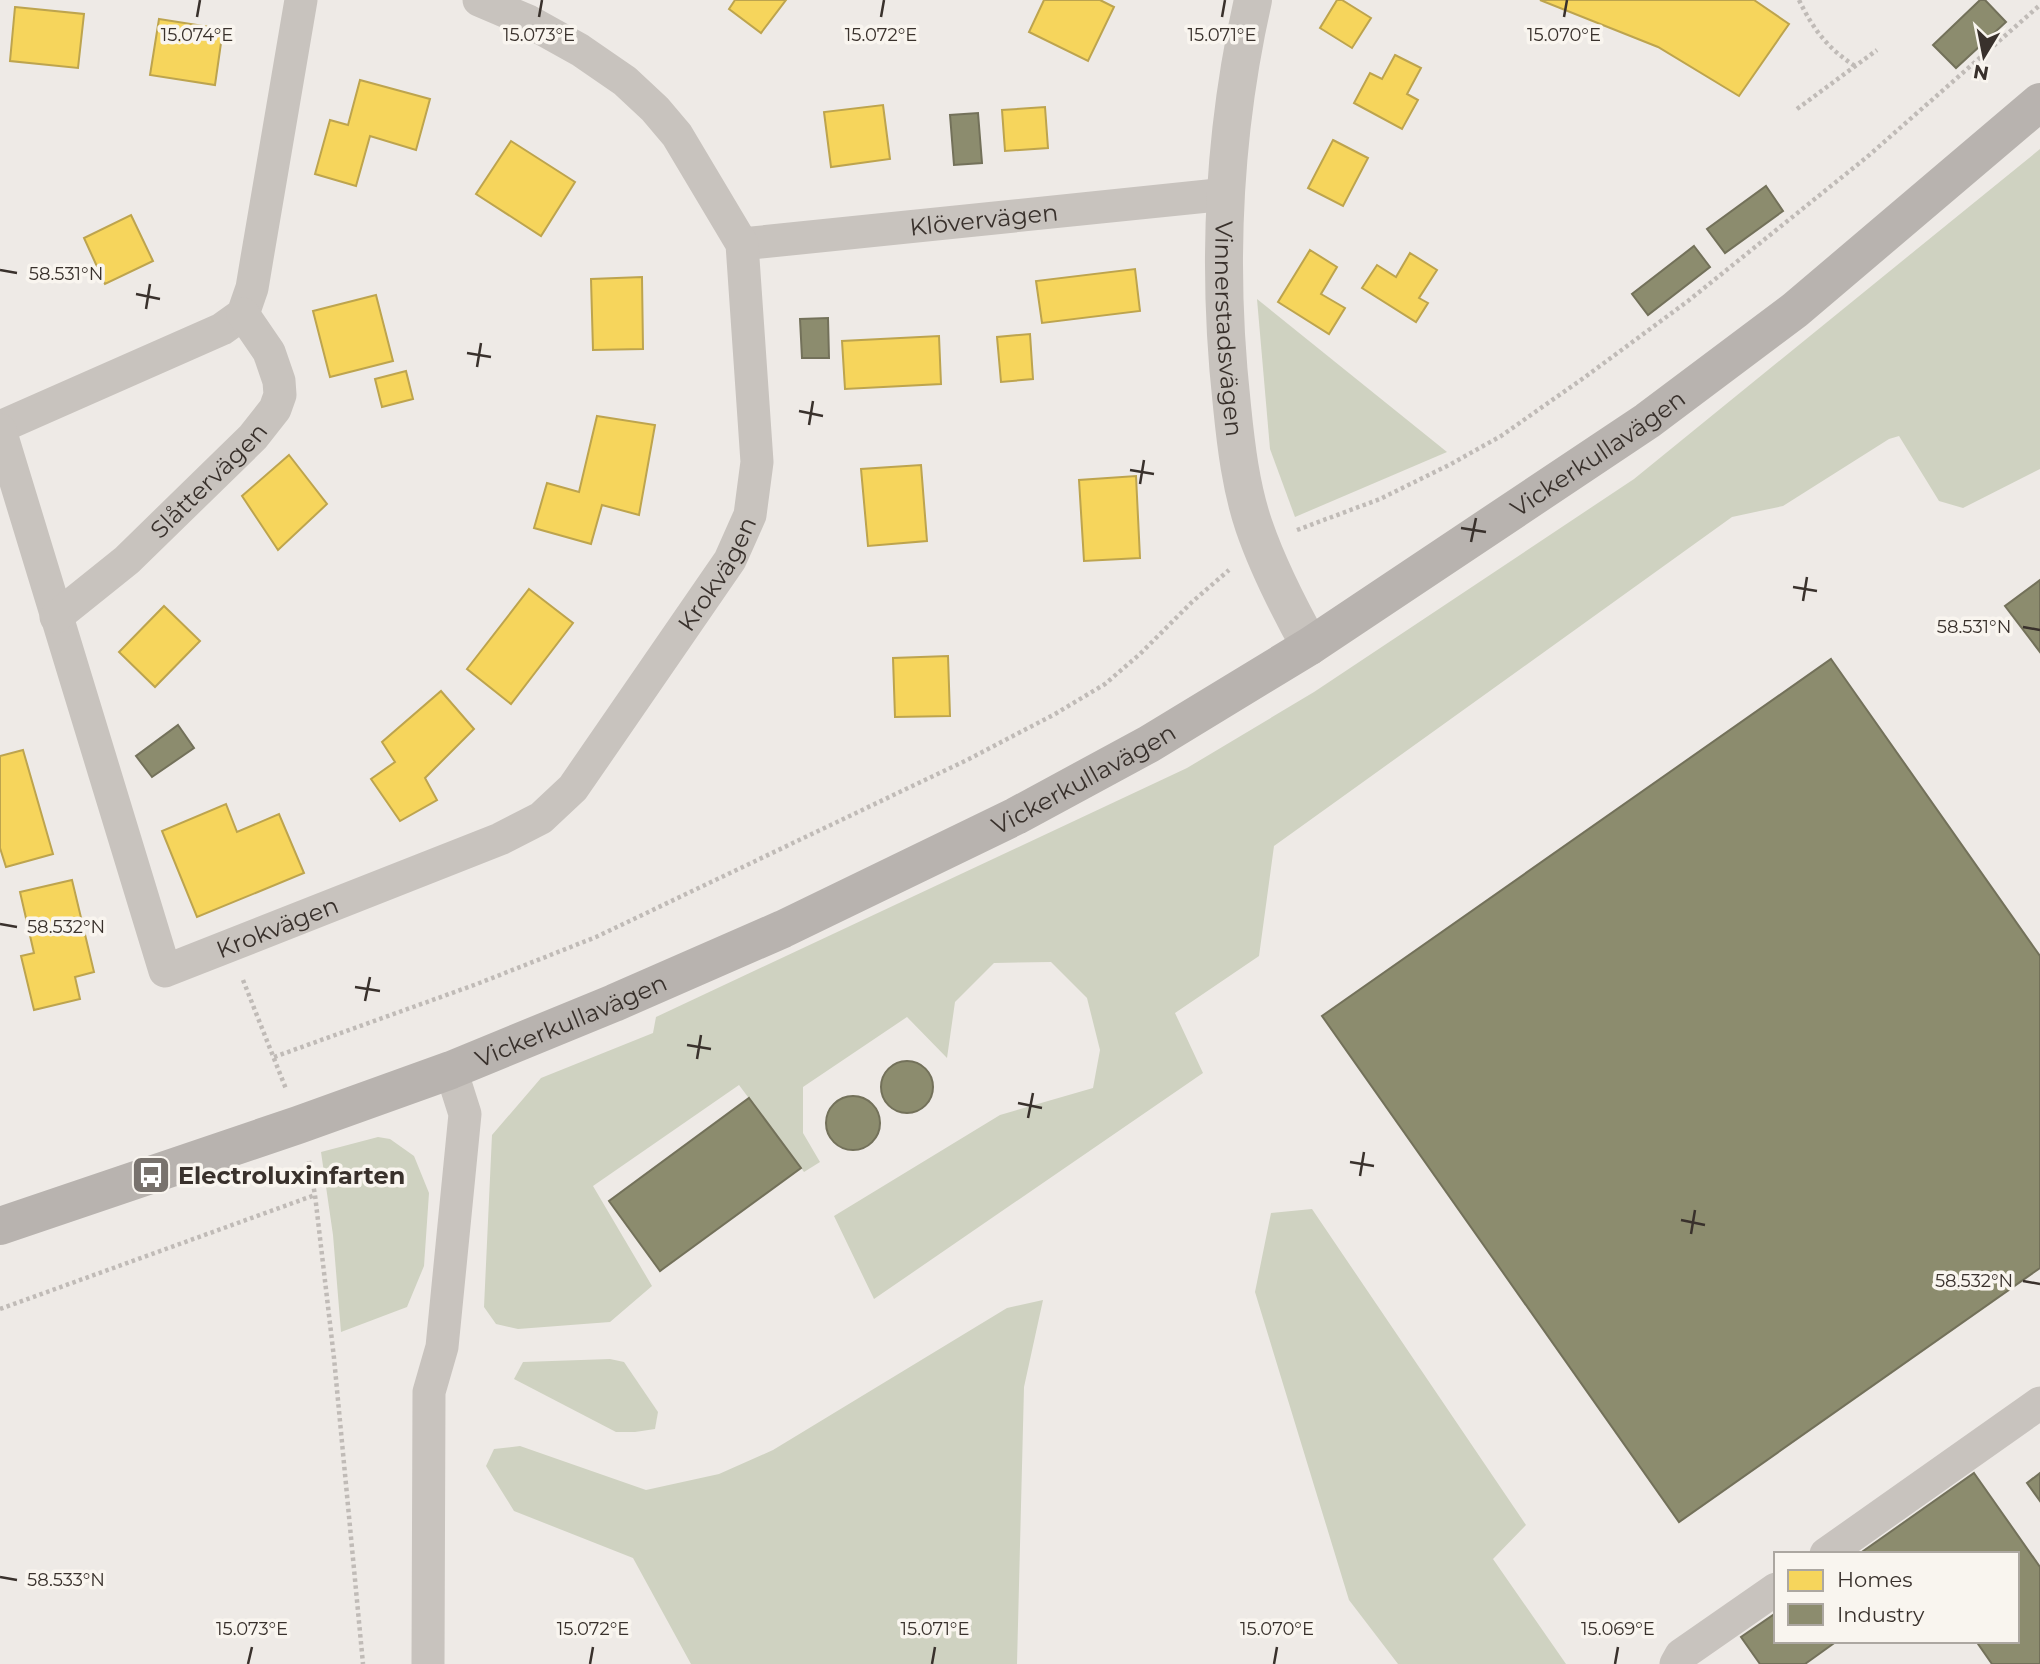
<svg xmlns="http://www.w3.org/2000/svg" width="2040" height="1664" viewBox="0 0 2040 1664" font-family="Montserrat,sans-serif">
<rect width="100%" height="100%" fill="#eeeae6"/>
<g fill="#cfd2c1">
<path d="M2040,149v320l-77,39 -24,-7 -40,-65 -10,3 -106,67 -51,11 -458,329 -15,110 -84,57 28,60 -329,226 -40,-83 166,-101 93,-27 7,-38 -13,-52 -36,-36 -57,1 -39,39 -8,56 -40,-41 -104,70v46l17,29 -16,10 -65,-87 -146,101 59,100 -42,36 -92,7 -22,-5 -12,-17 8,-172 49,-57 112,-45 3,-16 531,-249 127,-76 320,-213z"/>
<path d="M1257,299l190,153 -152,65 -25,-68z"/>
<path d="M378,1137l12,2 24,17 15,37 -5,73 -17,41 -66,25 -8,-97 -12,-83z"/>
<path d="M1312,1209l214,316 -33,34 73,105h-168l-49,-64 -94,-308 16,-79z"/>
<path d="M1043,1300l-19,87 -7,277h-326l-58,-106 -119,-47 -28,-45 8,-17 26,-3 126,44 73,-16 54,-24 234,-142z"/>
<path d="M610,1359l14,3 34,50 -3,17 -20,3h-19l-102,-53 9,-17z"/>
</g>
<g fill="#f6d55c" stroke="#bda44e" stroke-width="2">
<path d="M735,0h51l-25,33 -32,-24z"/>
<path d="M1044,0h56l14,7 -26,54 -59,-29z"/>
<path d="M1337,0h5l29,18 -19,30 -32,-20z"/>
<path d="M1540,0h214l35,24 -50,72 -81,-49z"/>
<path d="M15,7l69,7 -6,54 -68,-7z"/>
<path d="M159,19l64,10 -8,56 -65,-10z"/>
<path d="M1395,55l26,13 -14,26 11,6 -16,29 -48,-26 16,-30 12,6z"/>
<path d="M360,80l70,19 -14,51 -46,-14 -14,50 -41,-12 15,-54 18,5z"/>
<path d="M883,105l7,54 -59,8 -7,-55z"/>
<path d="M1045,107l3,41 -43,3 -3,-41z"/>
<path d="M1333,140l35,18 -25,48 -35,-18z"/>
<path d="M511,141l64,41 -34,54 -65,-42z"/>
<path d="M131,215l22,46 -48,23 -21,-46z"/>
<path d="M1310,250l27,17 -16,27 24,14 -16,26 -51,-32z"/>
<path d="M1410,253l27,17 -18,28 9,5 -12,19 -54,-34 15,-23 19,12z"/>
<path d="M1135,269l5,42 -98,12 -6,-42z"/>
<path d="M642,277l1,72 -50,1 -2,-71z"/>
<path d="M376,295l17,66 -63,16 -17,-66z"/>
<path d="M1030,334l3,45 -32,3 -4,-45z"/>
<path d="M939,336l2,48 -96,5 -3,-48z"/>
<path d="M406,371l7,28 -31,8 -7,-28z"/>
<path d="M597,416l58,9 -16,90 -37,-10 -11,39 -57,-16 13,-45 32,9z"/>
<path d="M289,455l38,49 -49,46 -36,-54z"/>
<path d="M921,465l6,76 -59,5 -7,-77z"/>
<path d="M1136,476l4,82 -56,3 -5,-81z"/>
<path d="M529,589l44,34 -62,81 -44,-35z"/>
<path d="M164,606l36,35 -45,46 -36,-35z"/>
<path d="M948,656l2,60 -55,1 -2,-59z"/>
<path d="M441,691l33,38 -49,49 12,22 -37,21 -29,-42 24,-17 -13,-20z"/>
<path d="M23,750l30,104 -47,13 -6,-19v-92z"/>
<path d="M226,804l11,28 42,-18 25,59 -107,44 -35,-86z"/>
<path d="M72,880l22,92 -19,5 5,22 -46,11 -13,-54 13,-3 -14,-61z"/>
</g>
<g fill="#8c8c6e" stroke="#73715a" stroke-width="2">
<path d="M1980,0h5l21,22 -50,46 -23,-23z"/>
<path d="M978,113l4,50 -28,2 -4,-50z"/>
<path d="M1766,186l17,25 -58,42 -18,-24z"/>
<path d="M1694,246l16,21 -62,48 -16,-21z"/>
<path d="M828,318l1,40h-27l-2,-39z"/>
<path d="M2040,580v72l-35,-46z"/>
<path d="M1831,659l209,297v312l-361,254 -357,-506z"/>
<path d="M178,725l16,23 -42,29 -16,-21z"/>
<circle cx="907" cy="1087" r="26"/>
<circle cx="853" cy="1123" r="27"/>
<path d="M749,1098l52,70 -141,103 -51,-70z"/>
<path d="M1974,1473l66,94v97h-48l-16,-23h41v-87h-158z"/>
<path d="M2040,1473v28l-13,-18z"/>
<path d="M1776,1613v28h61l-32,23h-45l-19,-27z"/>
</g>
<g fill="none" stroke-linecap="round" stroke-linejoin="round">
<g stroke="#c0bbb7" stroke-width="4.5" stroke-dasharray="3.5 3.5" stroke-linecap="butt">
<path d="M1799,0c14,29 29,49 56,66"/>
<path d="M1797,109l80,-59"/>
<path d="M1297,530l83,-31 71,-35 50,-28 84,-59 103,-76 179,-144 173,-152"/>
<path d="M243,980l43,109"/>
<path d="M274,1057l203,-73 119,-47 373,-178 86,-45 50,-30 35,-30 52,-52 37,-32"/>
<path d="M309,1161l6,34 19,163 29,306"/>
<path d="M0,1309l315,-114"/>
</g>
<g stroke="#c8c3be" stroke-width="33">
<path id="s1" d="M742,244l485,-50"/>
<path d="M0,427l222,-98 21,-15 9,-26 5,-30 44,-258"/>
<path id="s2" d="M0,430l165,541 335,-132 41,-21 32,-30 157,-228 20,-45 7,-53 -15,-218 -65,-109 -22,-26 -30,-28 -45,-31 -52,-29 -49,-21"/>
<path id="s3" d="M56,617l71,-57 126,-123 22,-28 5,-14 -1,-14 -10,-29 -26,-38"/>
<path d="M1826,1554l214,-151"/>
<path d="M428,1664l1,-272 13,-45 23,-233 -14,-44"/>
<path d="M1676,1664l5,-9 95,-66"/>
</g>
<path stroke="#c8c3be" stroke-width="38" id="s4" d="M1253,0c-30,133 -36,271 -21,406 4,40 9,82 22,120 14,41 35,82 56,120"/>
<path stroke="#b8b3af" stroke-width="38" id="s5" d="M0,1226l298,-101 153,-55 163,-67 169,-74 233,-113 133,-72 161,-98 337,-225 148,-111 245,-208"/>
</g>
<path fill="none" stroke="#39312c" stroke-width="2.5" d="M197,17l3,-17M539,17l3,-17M881,17l3,-17M1222,17l3,-17M1564,17l3,-17M0,270l17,3M136,294l24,5M146,309l4,-25M467,353l24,4M477,367l4,-24M799,411l24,5M809,425l4,-24M1130,470l24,4M1140,484l4,-24M1461,528l25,4M1471,542l5,-24M1793,587l24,4M1803,601l4,-24M2023,627l17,3M0,924l17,3M355,987l25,4M365,1001l5,-24M687,1045l24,4M697,1059l4,-24M1018,1103l24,5M1028,1118l5,-25M1350,1162l24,4M1360,1176l4,-24M1681,1220l24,5M1691,1234l4,-24M2023,1281l17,3M0,1577l17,3M248,1664l4,-17M590,1664l3,-17M932,1664l3,-17M1274,1664l3,-17M1615,1664l3,-17"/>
<defs>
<g id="bus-square" transform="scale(2.0125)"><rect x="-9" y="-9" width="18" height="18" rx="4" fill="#78726d" stroke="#f9f5ef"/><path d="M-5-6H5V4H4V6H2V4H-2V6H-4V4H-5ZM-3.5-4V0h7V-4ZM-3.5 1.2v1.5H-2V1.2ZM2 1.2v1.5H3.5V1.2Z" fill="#fff"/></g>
</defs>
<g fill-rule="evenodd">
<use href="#bus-square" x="151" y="1175"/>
</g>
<g text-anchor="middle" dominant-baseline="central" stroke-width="7" stroke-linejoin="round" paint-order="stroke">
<g font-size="24" fill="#39312c" stroke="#f9f5ef">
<text stroke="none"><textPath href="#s1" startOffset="243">Klövervägen</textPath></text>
<text stroke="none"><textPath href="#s4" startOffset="331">Vinnerstadsvägen</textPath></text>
<text stroke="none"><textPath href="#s5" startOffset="1783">Vickerkullavägen</textPath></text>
<text stroke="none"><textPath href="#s3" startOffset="205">Slåttervägen</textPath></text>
<text stroke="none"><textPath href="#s2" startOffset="1274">Krokvägen</textPath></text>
<text stroke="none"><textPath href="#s5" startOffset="1174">Vickerkullavägen</textPath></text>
<text stroke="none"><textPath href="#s2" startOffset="686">Krokvägen</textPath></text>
<text stroke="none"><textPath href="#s5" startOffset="607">Vickerkullavägen</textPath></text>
</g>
<g font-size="24" font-weight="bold" fill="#39312c" stroke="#f9f5ef" text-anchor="start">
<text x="178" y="1175">Electroluxinfarten</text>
</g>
</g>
<g font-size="18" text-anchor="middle" fill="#39312c" stroke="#f9f5ef" stroke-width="7" stroke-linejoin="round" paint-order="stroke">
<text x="197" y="41">15.074°E</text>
<text x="1222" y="41">15.071°E</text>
<text x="539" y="41">15.073°E</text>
<text x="881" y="41">15.072°E</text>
<text x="1564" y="41">15.070°E</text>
<text x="66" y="280">58.531°N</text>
<text x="1974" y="633">58.531°N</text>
<text x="66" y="933">58.532°N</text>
<text x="1974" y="1287">58.532°N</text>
<text x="66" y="1586">58.533°N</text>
<text x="252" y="1635">15.073°E</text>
<text x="593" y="1635">15.072°E</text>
<text x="935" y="1635">15.071°E</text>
<text x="1277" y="1635">15.070°E</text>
<text x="1618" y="1635">15.069°E</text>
</g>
<rect x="1774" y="1552" width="245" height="91" fill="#f9f5ef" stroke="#aca7a1" stroke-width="2"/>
<rect x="1788" y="1570" width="35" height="21" fill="#f6d55c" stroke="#aca7a1" stroke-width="2"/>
<text x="1837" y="1587" font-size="21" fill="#39312c">Homes</text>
<rect x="1788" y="1604" width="35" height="21" fill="#8c8c6e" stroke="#aca7a1" stroke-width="2"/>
<text x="1837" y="1622" font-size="21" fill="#39312c">Industry</text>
<g transform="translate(1984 56) rotate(190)" stroke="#f9f5ef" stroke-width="5" paint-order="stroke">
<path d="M0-5L12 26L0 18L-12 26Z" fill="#39312c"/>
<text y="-10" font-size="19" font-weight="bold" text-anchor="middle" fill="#39312c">N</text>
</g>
</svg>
